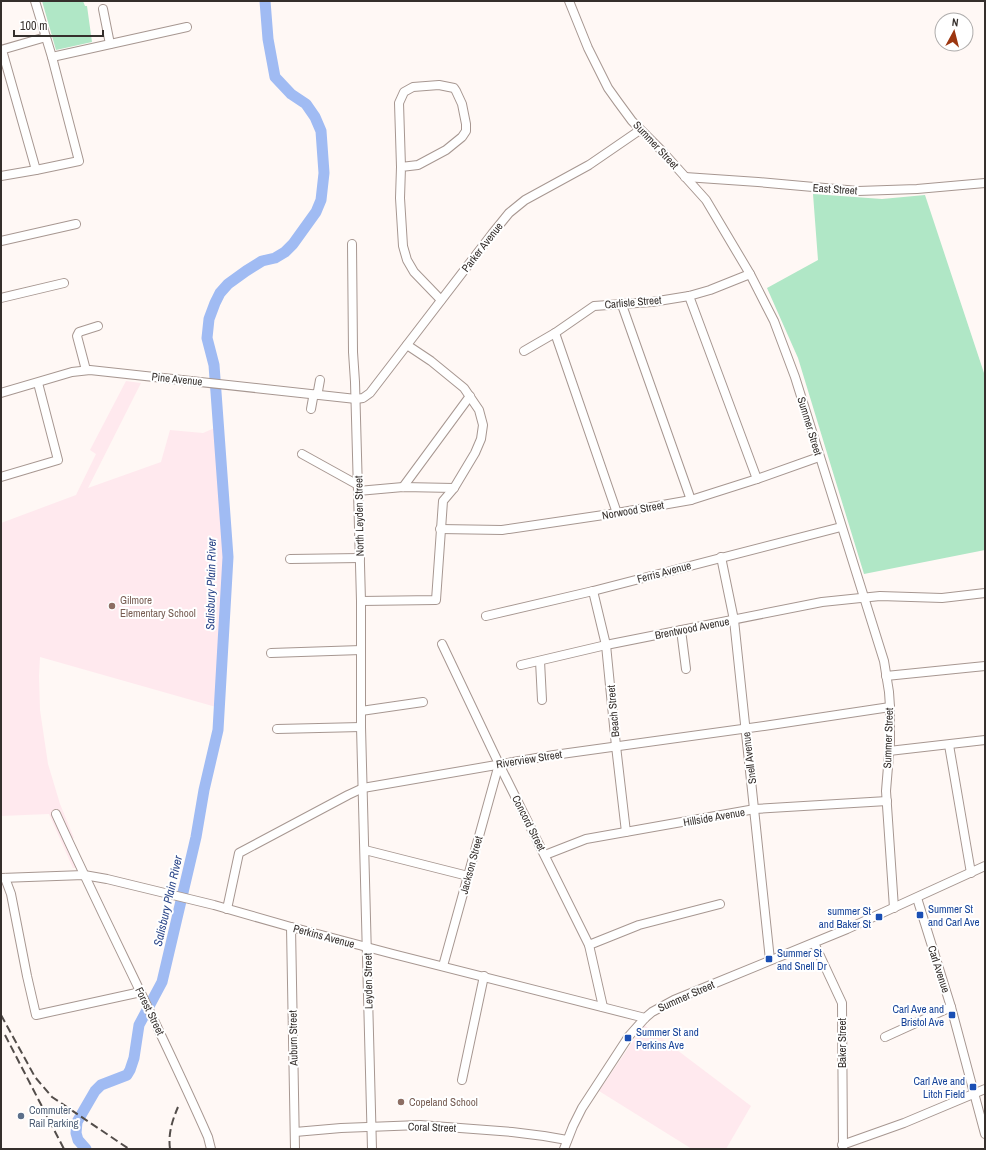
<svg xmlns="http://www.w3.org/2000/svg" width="986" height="1150" viewBox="0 0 986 1150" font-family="'Archivo Narrow',sans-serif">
<rect width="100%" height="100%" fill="#fff8f5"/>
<g fill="#ffe9ee">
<path d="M126,381l15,2 -53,105 73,-26 9,-32 33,3 14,-6 8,108 -9,172 -176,-50 -1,19 1,34 8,54 12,40 14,34 -2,1 14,29h-13l-24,-54 -48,2v-293l75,-28 20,-41 -6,-4z"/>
<path d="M644,1025l107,81 -25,43h-34l-93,-58z"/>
</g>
<g fill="#b0e7c6">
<path d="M42,1h41l2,5h2l5,36 -36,8z"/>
<path d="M813,194l69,5 43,-4 60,181v174l-121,24 -66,-216 -31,-70 51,-28z"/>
</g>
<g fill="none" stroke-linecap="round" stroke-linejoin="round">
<path stroke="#a0bbf3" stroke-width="11" d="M86,1149l-8,-9 -2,-7 1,-11 18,-31 6,-6 26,-10 3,-5 4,-12 5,-33 23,-43 34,-145 8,-47 14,-60 10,-173 -14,-192 -7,-27 2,-19 6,-16 5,-10 8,-9 18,-13 16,-10 13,-3 10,-6 8,-8 23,-32 5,-12 3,-27 -3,-42 -6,-14 -9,-13 -15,-10 -16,-17 -7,-38 -3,-38"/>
<g stroke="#a79791" stroke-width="10">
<g id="minor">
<path d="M35,1l17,56 135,-30"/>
<path d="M569,1l19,47 20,40 10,14 14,19 29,29 45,50 44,74 24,47 21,56 89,284 5,31 1,15v35l-4,49 8,117"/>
<path d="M103,9l7,35"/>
<path d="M1,50l45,-13"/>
<path d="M2,50l34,120"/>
<path d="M401,167l17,-2 28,-15 16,-13 4,-6v-7l-4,-20 -6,-13 -2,-3 -15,-3 -26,2 -9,5 -5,11 2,64 -1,31 3,48 4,14 7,12 27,28"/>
<path d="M1,176l35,-6 43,-9 -27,-104"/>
<path d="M685,177l73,5 100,9 59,-2 68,-6"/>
<path d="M1,241l75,-17"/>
<path d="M352,244l1,108 2,30 6,219v126l11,422"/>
<path d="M689,296l68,183"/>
<path d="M1,298l63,-15"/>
<path d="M622,305l69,195"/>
<path d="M555,333l62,180"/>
<path d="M524,351l31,-18 39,-27 58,-4 37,-6 21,-6 40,-16"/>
<path d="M86,370l-9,-34 2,-4 19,-6"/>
<path d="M1,393l71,-21 18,-2 266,29 7,-1 7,-5 122,-159 17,-21 16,-13 64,-35 51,-35"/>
<path d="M311,409l2,-11 5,-7 2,-11"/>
<path d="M302,454l56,31"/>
<path d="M1,477l57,-17 -20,-77"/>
<path d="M403,487l67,-91"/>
<path d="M358,491l45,-4 51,1"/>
<path d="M440,529l62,1 115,-17 74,-13 66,-21 62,-22"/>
<path d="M721,557l13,63 36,340"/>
<path d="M290,559l70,-1"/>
<path d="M593,591l13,54 10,101 10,86"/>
<path d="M361,601l75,-1 7,-99 11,-13 21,-35 6,-14 2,-14 -4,-15 -15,-22 -33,-27 -24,-16"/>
<path d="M486,616l107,-25 248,-64"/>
<path d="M681,630l5,39"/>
<path d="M442,644l57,120 90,181 14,62"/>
<path d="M271,653l90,-3"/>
<path d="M540,661l2,39"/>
<path d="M521,665l85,-20 216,-43 58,-6 62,2 43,-5"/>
<path d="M886,676l99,-10"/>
<path d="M361,711l62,-9"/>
<path d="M277,729l84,-2"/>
<path d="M949,745l22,128"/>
<path d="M889,751l96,-11"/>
<path d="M56,814c49,108 104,214 152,323l3,12"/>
<path d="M365,850l103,26"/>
<path d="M545,855l41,-16 169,-30 132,-8"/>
<path d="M1,878l83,-3 23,4 107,26 77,22 102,27 252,64"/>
<path d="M5,878l6,16 16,82 9,39 105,-23"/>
<path d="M917,898l34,109 34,127"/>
<path d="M227,909l12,-56 109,-58 15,-7 191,-33 210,-29 126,-19"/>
<path d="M291,927l4,222"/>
<path d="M814,943l28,60 1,146"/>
<path d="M589,945l50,-20 81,-21"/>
<path d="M443,966l56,-202"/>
<path d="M885,1037l66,-30"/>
<path d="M462,1080l22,-104"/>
<path d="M295,1132l46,-4 79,-3 92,7 32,4 23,4"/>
<path d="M842,1145l62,-22 81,-34"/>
<path d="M564,1149l9,-23 9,-18 47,-72 16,-18 7,-6 22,-12 173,-71 138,-63"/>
</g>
</g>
<use href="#minor" stroke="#fff" stroke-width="8"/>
<g stroke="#534d4a" stroke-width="2" stroke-dasharray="8 4" stroke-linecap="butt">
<path d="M1,1015l34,62 17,20 77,52"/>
<path d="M5,1035l59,114"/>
<path d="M170,1149c-2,-15 2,-28 8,-42"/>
</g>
</g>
<g fill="#8d6e63" stroke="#fff" stroke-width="1.5">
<circle cx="112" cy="606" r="4"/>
<circle cx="401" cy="1102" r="4"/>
</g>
<g fill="#1a4fb4" stroke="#fff" stroke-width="1.5">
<rect x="916" y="911" width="8" height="8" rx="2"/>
<rect x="875" y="913" width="8" height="8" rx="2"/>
<rect x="765" y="955" width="8" height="8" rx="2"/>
<rect x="948" y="1011" width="8" height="8" rx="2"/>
<rect x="624" y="1034" width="8" height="8" rx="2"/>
<rect x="969" y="1083" width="8" height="8" rx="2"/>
</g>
<circle fill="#5c6f8a" stroke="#fff" stroke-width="1.5" cx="21" cy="1116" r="4"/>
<g text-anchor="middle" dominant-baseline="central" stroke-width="4" stroke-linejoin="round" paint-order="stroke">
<g font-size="11" fill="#352f2c" stroke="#fff">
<text transform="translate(656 145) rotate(47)">Summer Street</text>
<text transform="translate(835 189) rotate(4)">East Street</text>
<text transform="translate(482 247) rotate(-52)">Parker Avenue</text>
<text transform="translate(633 302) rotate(-5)">Carlisle Street</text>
<text transform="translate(177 379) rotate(6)">Pine Avenue</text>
<text transform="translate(810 426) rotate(73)">Summer Street</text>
<text transform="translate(633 510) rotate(-10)">Norwood Street</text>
<text transform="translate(359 516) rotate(-91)">North Leyden Street</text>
<text transform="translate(664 572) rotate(-15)">Ferris Avenue</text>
<text transform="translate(692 628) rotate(-11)">Brentwood Avenue</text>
<text transform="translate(613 711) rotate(-95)">Beach Street</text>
<text transform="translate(888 738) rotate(-88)">Summer Street</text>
<text transform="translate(749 758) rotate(-97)">Snell Avenue</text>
<text transform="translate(529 759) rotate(-9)">Riverview Street</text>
<text transform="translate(714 817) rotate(-10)">Hillside Avenue</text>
<text transform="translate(529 823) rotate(63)">Concord Street</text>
<text transform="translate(471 865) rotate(-75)">Jackson Street</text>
<text transform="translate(324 936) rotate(15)">Perkins Avenue</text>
<text transform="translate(939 969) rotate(72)">Carl Avenue</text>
<text transform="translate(368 981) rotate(-91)">Leyden Street</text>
<text transform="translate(686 996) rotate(-24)">Summer Street</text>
<text transform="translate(150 1011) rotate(64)">Forest Street</text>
<text transform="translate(293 1038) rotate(-91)">Auburn Street</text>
<text transform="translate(842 1043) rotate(-90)">Baker Street</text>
<text transform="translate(432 1127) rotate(2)">Coral Street</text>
</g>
<g font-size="11" fill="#785e54" stroke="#fff" text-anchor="start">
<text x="120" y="600">Gilmore<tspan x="120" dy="13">Elementary School</tspan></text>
<text x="409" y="1102">Copeland School</text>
</g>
<g font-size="11" fill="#164399" stroke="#fff" text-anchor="start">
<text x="928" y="909">Summer St<tspan x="928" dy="13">and Carl Ave</tspan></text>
<text x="871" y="911" text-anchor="end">summer St<tspan x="871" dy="13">and Baker St</tspan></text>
<text x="777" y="953">Summer St<tspan x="777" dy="13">and Snell Dr</tspan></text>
<text x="944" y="1009" text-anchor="end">Carl Ave and<tspan x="944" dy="13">Bristol Ave</tspan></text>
<text x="636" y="1032">Summer St and<tspan x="636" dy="13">Perkins Ave</tspan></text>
<text x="965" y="1081" text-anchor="end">Carl Ave and<tspan x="965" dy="13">Litch Field</tspan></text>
</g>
<g font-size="11" fill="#4e5e75" stroke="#fff" text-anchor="start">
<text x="29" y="1110">Commuter<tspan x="29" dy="13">Rail Parking</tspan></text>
</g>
<g font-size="12" font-style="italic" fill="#2b4689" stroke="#fff">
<text transform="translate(211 584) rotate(-89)">Salisbury Plain River</text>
<text transform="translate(168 901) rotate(-77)">Salisbury Plain River</text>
</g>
</g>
<rect width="986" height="1150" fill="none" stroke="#352f2c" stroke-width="4"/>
<g transform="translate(954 32) rotate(7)"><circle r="19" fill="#ffffff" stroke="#aeacab"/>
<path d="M0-3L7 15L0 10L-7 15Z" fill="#9c3610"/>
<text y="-6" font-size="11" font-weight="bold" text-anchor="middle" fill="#352f2c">N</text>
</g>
<path d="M14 30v6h89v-6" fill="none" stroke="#352f2c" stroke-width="2"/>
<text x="20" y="30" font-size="12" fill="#352f2c" stroke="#ffffff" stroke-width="3" paint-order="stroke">100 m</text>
</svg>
